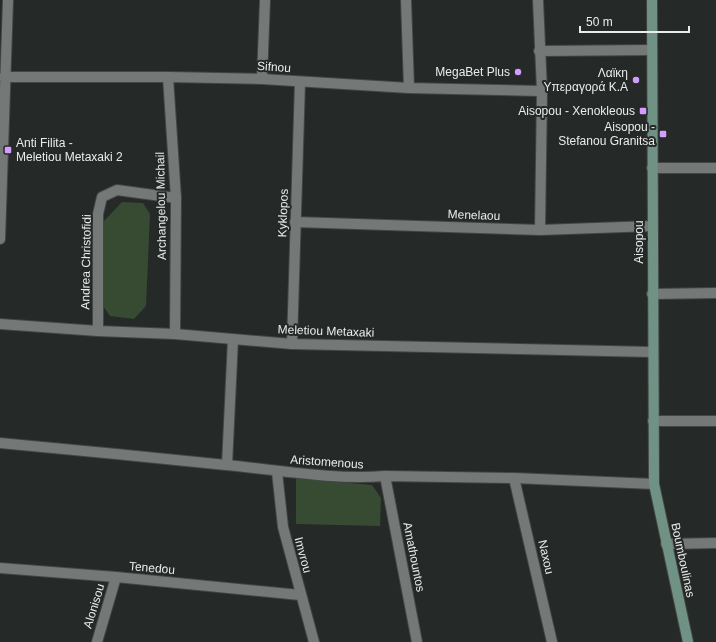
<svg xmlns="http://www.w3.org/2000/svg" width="716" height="642" viewBox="0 0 716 642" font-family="Helvetica,sans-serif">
<rect width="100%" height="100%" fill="#252928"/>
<g fill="#364b32">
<path d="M122,202l21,1 7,11 -4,92 -12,13 -24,-3 -9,-13 3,-82z"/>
<path d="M296,478l76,7 9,13 -1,28 -84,-2z"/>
</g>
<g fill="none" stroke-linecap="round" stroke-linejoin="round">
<g stroke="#434645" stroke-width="12">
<g id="street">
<path d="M406,0l3,88"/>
<path d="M538,0l4,91 -2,139"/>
<path d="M539,51l113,-1"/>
<path d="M4,77h164l94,2 147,9 133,3"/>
<path d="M168,77l8,121 -1,136"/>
<path d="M262,79l3,-79"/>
<path d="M652,168h64"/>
<path d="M295,222l245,8 112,-4"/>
<path d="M0,239l8,-239"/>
<path d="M652,294l64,-1"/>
<path d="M0,324l98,7 77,3 117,10 360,8"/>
<path d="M98,331v-117l4,-17 15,-7 59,8"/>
<path d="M292,344l8,-262"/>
<path d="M653,421h63"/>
<path d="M0,443c75,7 151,14 226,22 53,5 106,15 159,11l129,2 140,6"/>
<path d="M227,465l6,-126"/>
<path d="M277,472l6,55 31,115"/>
<path d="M385,476l32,166"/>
<path d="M514,478l38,164"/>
<path d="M666,544l50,-1"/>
<path d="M0,568l116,9 184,18"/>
<path d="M97,642l19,-65"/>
</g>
</g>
<g stroke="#434645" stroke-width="12">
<path id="secondary" d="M652,0l2,484 34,158"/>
</g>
<use href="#street" stroke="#747978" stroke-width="10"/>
<use href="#secondary" stroke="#709285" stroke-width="10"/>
</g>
<g fill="#d49cfb" stroke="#252928" stroke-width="1.5">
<circle cx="518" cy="72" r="4"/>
<circle cx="636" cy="80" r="4"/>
<rect x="639" y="107" width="8" height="8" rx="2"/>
<rect x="659" y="130" width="8" height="8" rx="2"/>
<rect x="4" y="146" width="8" height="8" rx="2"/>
</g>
<g text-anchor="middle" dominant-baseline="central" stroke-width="4" stroke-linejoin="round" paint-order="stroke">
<g font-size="12" fill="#e9eceb" stroke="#252928">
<text transform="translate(274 67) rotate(4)">Sifnou</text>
<text transform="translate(161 206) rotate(-91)">Archangelou Michail</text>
<text transform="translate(283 213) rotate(-88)">Kyklopos</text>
<text transform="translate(474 215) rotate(2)">Menelaou</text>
<text transform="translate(639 242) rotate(-90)">Aisopou</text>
<text transform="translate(86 262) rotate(-89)">Andrea Christofidi</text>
<text transform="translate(326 331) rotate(2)">Meletiou Metaxaki</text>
<text transform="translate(327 462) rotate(4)">Aristomenous</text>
<text transform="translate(303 555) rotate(75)">Imvrou</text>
<text transform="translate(414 557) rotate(79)">Amathountos</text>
<text transform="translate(546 557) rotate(77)">Naxou</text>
<text transform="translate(683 560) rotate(78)">Boumboulinas</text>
<text transform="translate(152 568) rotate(5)">Tenedou</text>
<text transform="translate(94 606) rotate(-73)">Alonisou</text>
</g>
<g font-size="12" fill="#e9eceb" stroke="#252928" text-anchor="end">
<text x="510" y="72">MegaBet Plus</text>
<text x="628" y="73">Λαϊκη<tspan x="628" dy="14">Υπεραγορά Κ.Α</tspan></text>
<text x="635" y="111">Aisopou - Xenokleous</text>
<text x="655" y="127">Aisopou -<tspan x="655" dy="14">Stefanou Granitsa</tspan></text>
<text x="16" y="143" text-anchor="start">Anti Filita -<tspan x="16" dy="14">Meletiou Metaxaki 2</tspan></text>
</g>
</g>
<path d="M580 26v6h109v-6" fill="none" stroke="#e9eceb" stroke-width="2"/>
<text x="586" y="26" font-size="12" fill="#e9eceb" stroke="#252928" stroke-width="3" paint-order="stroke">50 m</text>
</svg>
